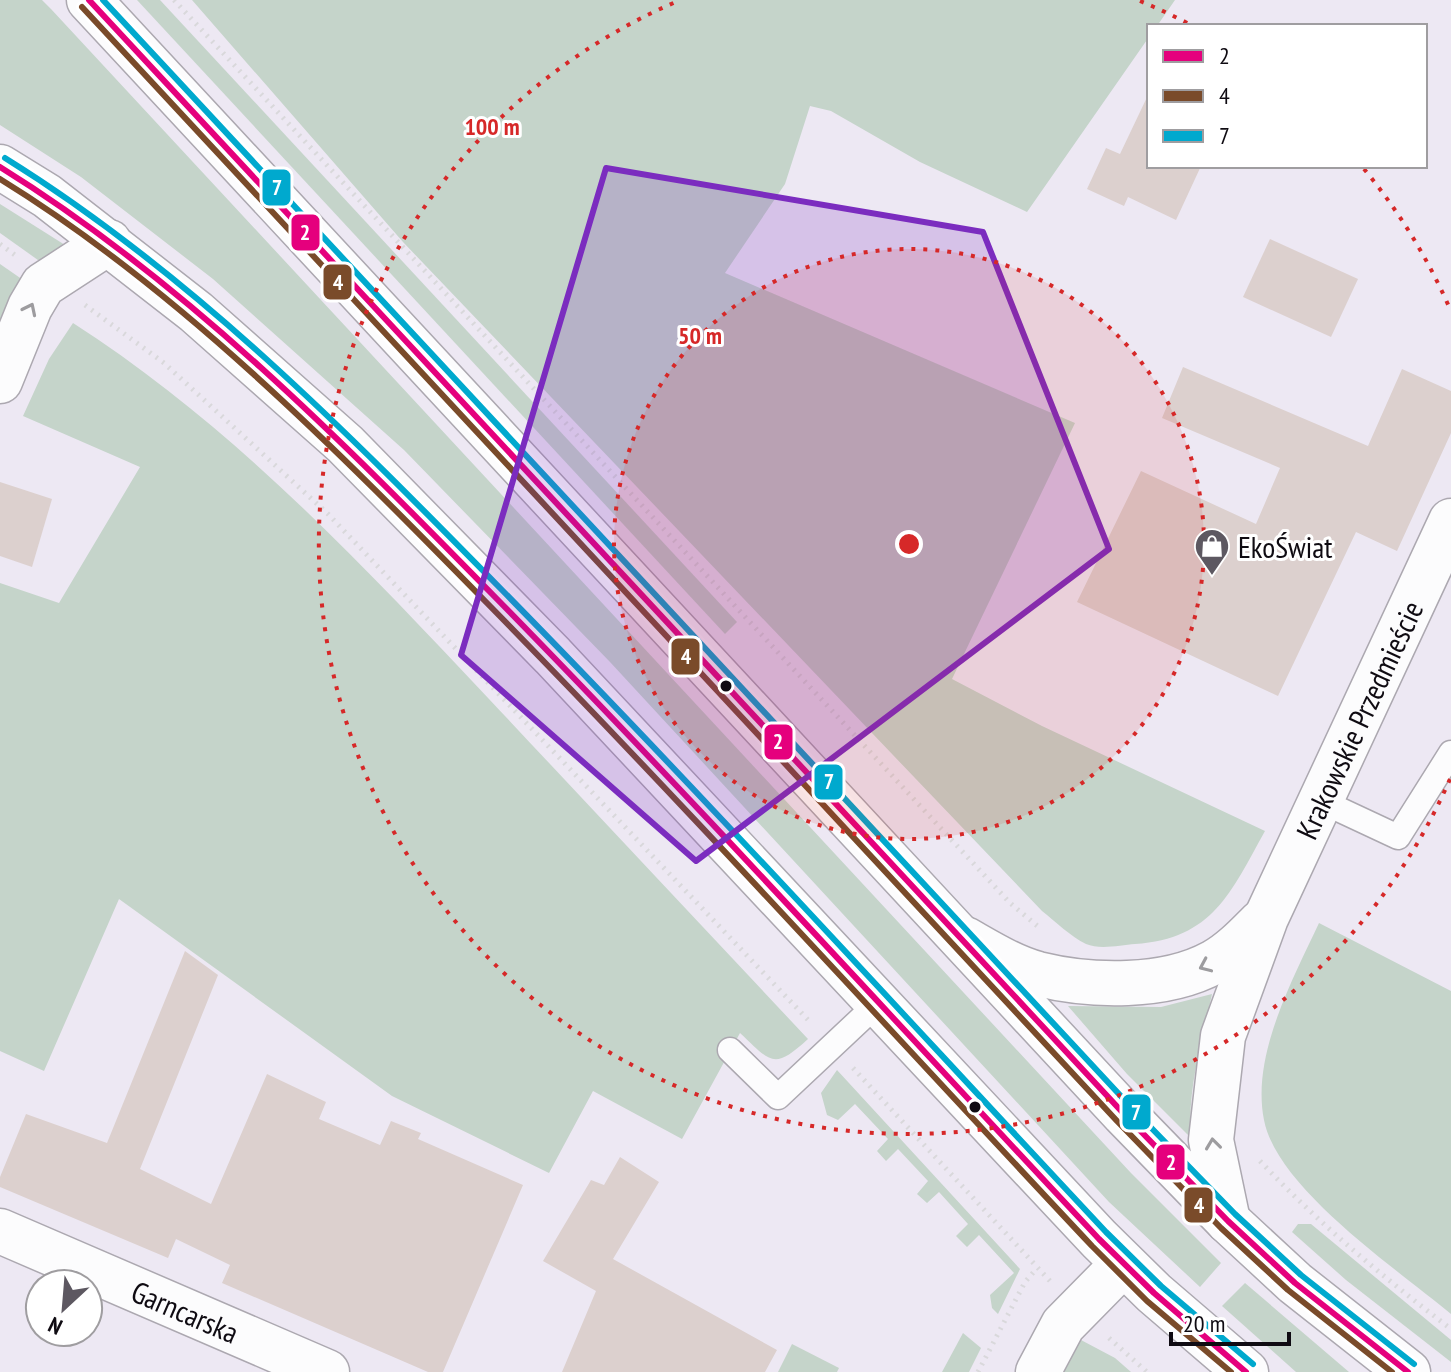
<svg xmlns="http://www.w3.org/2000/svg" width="1451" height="1372" viewBox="0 0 1451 1372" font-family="'PT Sans Narrow',sans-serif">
<rect width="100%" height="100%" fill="#ede8f3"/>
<g fill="#c5d4ca">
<path d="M0,0h42l9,9 1080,1164 90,90 -21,24 -91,-85 -499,-540 -206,-212 -191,-171 -132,-102 -81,-52z"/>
<path d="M137,0h23l577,622 -12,12z"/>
<path d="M192,0h983l-18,26h-8v11l-122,175 -107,-50 -89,-51 -21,-5 -25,78 -60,89 350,150 -123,256 90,47 223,105c-34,61 -52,108 -130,113 -14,1 -35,6 -49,0 -15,-7 -31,-23 -44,-33l-639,-669z"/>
<path d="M0,204l65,41 -20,20 -45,-32z"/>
<path d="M0,264l26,18 -26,65z"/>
<path d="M73,323c159,102 288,240 416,376 107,114 213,227 319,340 -35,32 -37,23 -68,-6l-58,106 -89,-48 -44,82 -157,-77 -273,-197 -75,172 -44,-20v-468l59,20 81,-136 -117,-51 26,-57z"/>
<path d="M1319,923l132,68v323c-54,-45 -174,-126 -187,-194 -13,-65 29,-141 55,-197z"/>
<path d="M1212,994c-10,48 -25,95 -21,144l-64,-64 -59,-68 93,1z"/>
<path d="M837,1070l183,199 -22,45 -6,-6 -2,-13 24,-22 -35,-38 -12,12 -11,-11 12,-12 -29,-32 -12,11 -10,-9 11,-13 -30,-32 -12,12 -9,-10 11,-12 -33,-35 -17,16 -11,-5 -6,-22z"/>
<path d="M1298,1224h13l140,116v22l-105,-82 -54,-48z"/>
<path d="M1245,1283l104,89h-53l-74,-66z"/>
<path d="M963,1333l18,15 -12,24h-27z"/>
<path d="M1081,1340l34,18 16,14h-72z"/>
<path d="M792,1344l47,24 -2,4h-59z"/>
</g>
<g fill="#dcd0ce">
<path d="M1149,93v73h52l-25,54 -48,-23 -4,9 -37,-17 19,-41 14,6z"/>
<path d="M1270,239l88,40 -27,58 -88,-40z"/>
<path d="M1183,367l185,79 34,-77 49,22v42l-54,118 -41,-19 -78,164 -201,-94 64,-131 115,53 24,-56 -118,-50z"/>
<path d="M0,482l52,17 -20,68 -32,-11z"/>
<path d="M185,951l33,24 -78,194 71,35 56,-130 59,28 -7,17 61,26 11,-24 30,12 -3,6 105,46 -80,187h-15l-206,-89 8,-18 -54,-26 -8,19 -168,-71v-10l26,-63 81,29z"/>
<path d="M620,1157l39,25 -46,77 164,91 -12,22h-203l34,-81 -53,-30 48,-81 13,5z"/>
</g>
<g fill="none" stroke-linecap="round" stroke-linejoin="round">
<g stroke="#aca8b0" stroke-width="27">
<g id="lane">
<path d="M1321,801l77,36 53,-84"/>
<path d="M730,1050l48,47 99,-93"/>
</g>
</g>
<g stroke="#aca8b0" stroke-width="47">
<g id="street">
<path d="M0,381l30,-74 13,-22 66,-43"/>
<path d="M965,939c23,13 47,28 73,35 53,13 127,15 176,-12 18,-10 33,-26 47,-40"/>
<path id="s1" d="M1228,1221l-17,-81 12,-104 43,-118 185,-397"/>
<path id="s2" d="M0,1231l327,141"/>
<path d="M1038,1372l25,-47 60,-61"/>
</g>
</g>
<g stroke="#aca8b0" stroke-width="47">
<g id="secondary">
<path d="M89,0l1035,1114 104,107 67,62 113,89"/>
<path d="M0,167l47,29 149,116 149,132 208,212 546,583 55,54 92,79"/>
</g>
</g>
<g stroke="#d9d8db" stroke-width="5" stroke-dasharray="2 6" stroke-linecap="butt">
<path d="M174,0l836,903 31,26"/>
<path d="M0,244l15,11"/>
<path d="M85,305l79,58 164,151 483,509"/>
<path d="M853,1068l197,213"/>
<path d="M1260,1161c58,62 123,116 191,168"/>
<path d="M1109,1338l38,34"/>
<path d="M978,1372l47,-90 12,-14"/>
</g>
<use href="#lane" stroke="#fcfcfd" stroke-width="24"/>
<use href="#street" stroke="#fcfcfd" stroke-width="44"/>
<use href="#secondary" stroke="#fcfcfd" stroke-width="44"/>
<g stroke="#fff" stroke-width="12">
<g id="bus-1">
<path d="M89,0l1035,1114 104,107 67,62 113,89"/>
<path d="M0,167c186,115 343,275 495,430 206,210 403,428 604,642l55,54 92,79"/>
</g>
</g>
<g stroke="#fff" stroke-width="12">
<g id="bus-2">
<path d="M82,7l1035,1114 104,107 67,62 104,82"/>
<path d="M0,179c179,110 339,273 486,423 206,210 404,429 606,644l55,55 84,71"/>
</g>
</g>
<g stroke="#fff" stroke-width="12">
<g id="bus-3">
<path d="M103,0l1028,1107 104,107 66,61 113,89"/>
<path d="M5,158c187,116 344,276 496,431 206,210 404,428 605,643l55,54 92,78"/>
</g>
</g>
<use href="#bus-1" stroke="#e5007d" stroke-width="6"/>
<use href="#bus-2" stroke="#7a4b2a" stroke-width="6"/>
<use href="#bus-3" stroke="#00a9ce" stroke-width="6"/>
</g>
<defs><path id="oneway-chevron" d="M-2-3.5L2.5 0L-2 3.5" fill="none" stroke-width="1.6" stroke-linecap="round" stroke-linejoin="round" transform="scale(2)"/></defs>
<g stroke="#9d9c9f">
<use href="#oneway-chevron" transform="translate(30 309) rotate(-64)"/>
<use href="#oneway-chevron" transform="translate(1205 966) rotate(156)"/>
<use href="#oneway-chevron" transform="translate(1213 1144) rotate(-97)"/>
</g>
<path fill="#7b2cbf" fill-opacity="0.2" stroke="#7b2cbf" stroke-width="6" stroke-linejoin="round" d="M606,168l377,64 126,317 -413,312 -235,-206z"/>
<circle cx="909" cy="544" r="295" fill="#d62828" fill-opacity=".12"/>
<g fill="none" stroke="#d62828" stroke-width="4" stroke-dasharray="4 8">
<circle cx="909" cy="544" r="295"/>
<path d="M1450 779A590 590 0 1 1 678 1M1140 1A590 590 0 0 1 1191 25M1364 169A590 590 0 0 1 1450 309"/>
</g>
<defs>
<g id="shop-pin" transform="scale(1.8)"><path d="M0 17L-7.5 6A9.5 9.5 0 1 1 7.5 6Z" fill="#5d5861" stroke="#fff"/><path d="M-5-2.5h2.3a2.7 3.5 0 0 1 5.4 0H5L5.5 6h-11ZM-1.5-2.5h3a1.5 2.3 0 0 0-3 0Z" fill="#fff"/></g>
</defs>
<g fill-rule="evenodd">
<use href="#shop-pin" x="1212" y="546"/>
</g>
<g fill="#0f0b12" stroke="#fff" stroke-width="3">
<circle cx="726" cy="686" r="7"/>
<circle cx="975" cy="1107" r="7"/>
</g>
<g text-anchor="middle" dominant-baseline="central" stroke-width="6" stroke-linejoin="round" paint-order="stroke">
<g font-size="30" fill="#0f0b12" stroke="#fff" text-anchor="start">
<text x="1238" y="546">EkoŚwiat</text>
</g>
<g font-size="30" fill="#0f0b12" stroke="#fff">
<text stroke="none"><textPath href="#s1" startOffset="532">Krakowskie Przedmieście</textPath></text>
<text stroke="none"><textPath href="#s2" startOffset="202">Garncarska</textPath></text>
</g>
</g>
<circle cx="909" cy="544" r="12" fill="#d62828" stroke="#fff" stroke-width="4"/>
<g font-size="24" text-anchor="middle" font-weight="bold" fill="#d62828" stroke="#fff" stroke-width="6" stroke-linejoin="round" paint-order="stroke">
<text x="492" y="135">100 m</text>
<text x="700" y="344">50 m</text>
</g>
<g stroke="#fff" stroke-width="3">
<rect x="261" y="168" width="31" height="39" rx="8" fill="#00a9ce"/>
<rect x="290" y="213" width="31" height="39" rx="8" fill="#e5007d"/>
<rect x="322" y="263" width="31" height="38" rx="8" fill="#7a4b2a"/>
<rect x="670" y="637" width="31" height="39" rx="8" fill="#7a4b2a"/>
<rect x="763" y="723" width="31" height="38" rx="8" fill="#e5007d"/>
<rect x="813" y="763" width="31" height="38" rx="8" fill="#00a9ce"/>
<rect x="1121" y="1093" width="31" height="38" rx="8" fill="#00a9ce"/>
<rect x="1155" y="1143" width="31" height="38" rx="8" fill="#e5007d"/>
<rect x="1183" y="1186" width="31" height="38" rx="8" fill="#7a4b2a"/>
</g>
<g font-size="22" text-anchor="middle" font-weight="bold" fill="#fff">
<text x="277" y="195">7</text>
<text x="305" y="240">2</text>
<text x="338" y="290">4</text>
<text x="686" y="664">4</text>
<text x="778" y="749">2</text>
<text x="829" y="789">7</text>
<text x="1136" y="1120">7</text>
<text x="1171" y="1170">2</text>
<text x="1199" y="1213">4</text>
</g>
<rect x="1147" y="24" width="280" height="144" fill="#ffffff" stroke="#9f9da0" stroke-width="2"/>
<rect x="1163" y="50" width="40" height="12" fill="#e5007d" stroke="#9f9da0" stroke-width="2"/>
<text x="1219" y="64" font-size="24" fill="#0f0b12">2</text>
<rect x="1163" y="90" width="40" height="12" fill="#7a4b2a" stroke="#9f9da0" stroke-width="2"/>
<text x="1219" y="104" font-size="24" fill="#0f0b12">4</text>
<rect x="1163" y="130" width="40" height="12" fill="#00a9ce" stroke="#9f9da0" stroke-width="2"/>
<text x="1219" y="144" font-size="24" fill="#0f0b12">7</text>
<g transform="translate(64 1308) rotate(206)"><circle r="38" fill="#ffffff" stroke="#9f9da0" stroke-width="2"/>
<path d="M0-6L14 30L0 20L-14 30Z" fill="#5d5861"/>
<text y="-12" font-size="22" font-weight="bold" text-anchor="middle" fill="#0f0b12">N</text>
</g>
<path d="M1171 1332v12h118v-12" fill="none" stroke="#0f0b12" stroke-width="4"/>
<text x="1183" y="1332" font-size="24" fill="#0f0b12" stroke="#ffffff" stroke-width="6" paint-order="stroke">20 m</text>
</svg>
